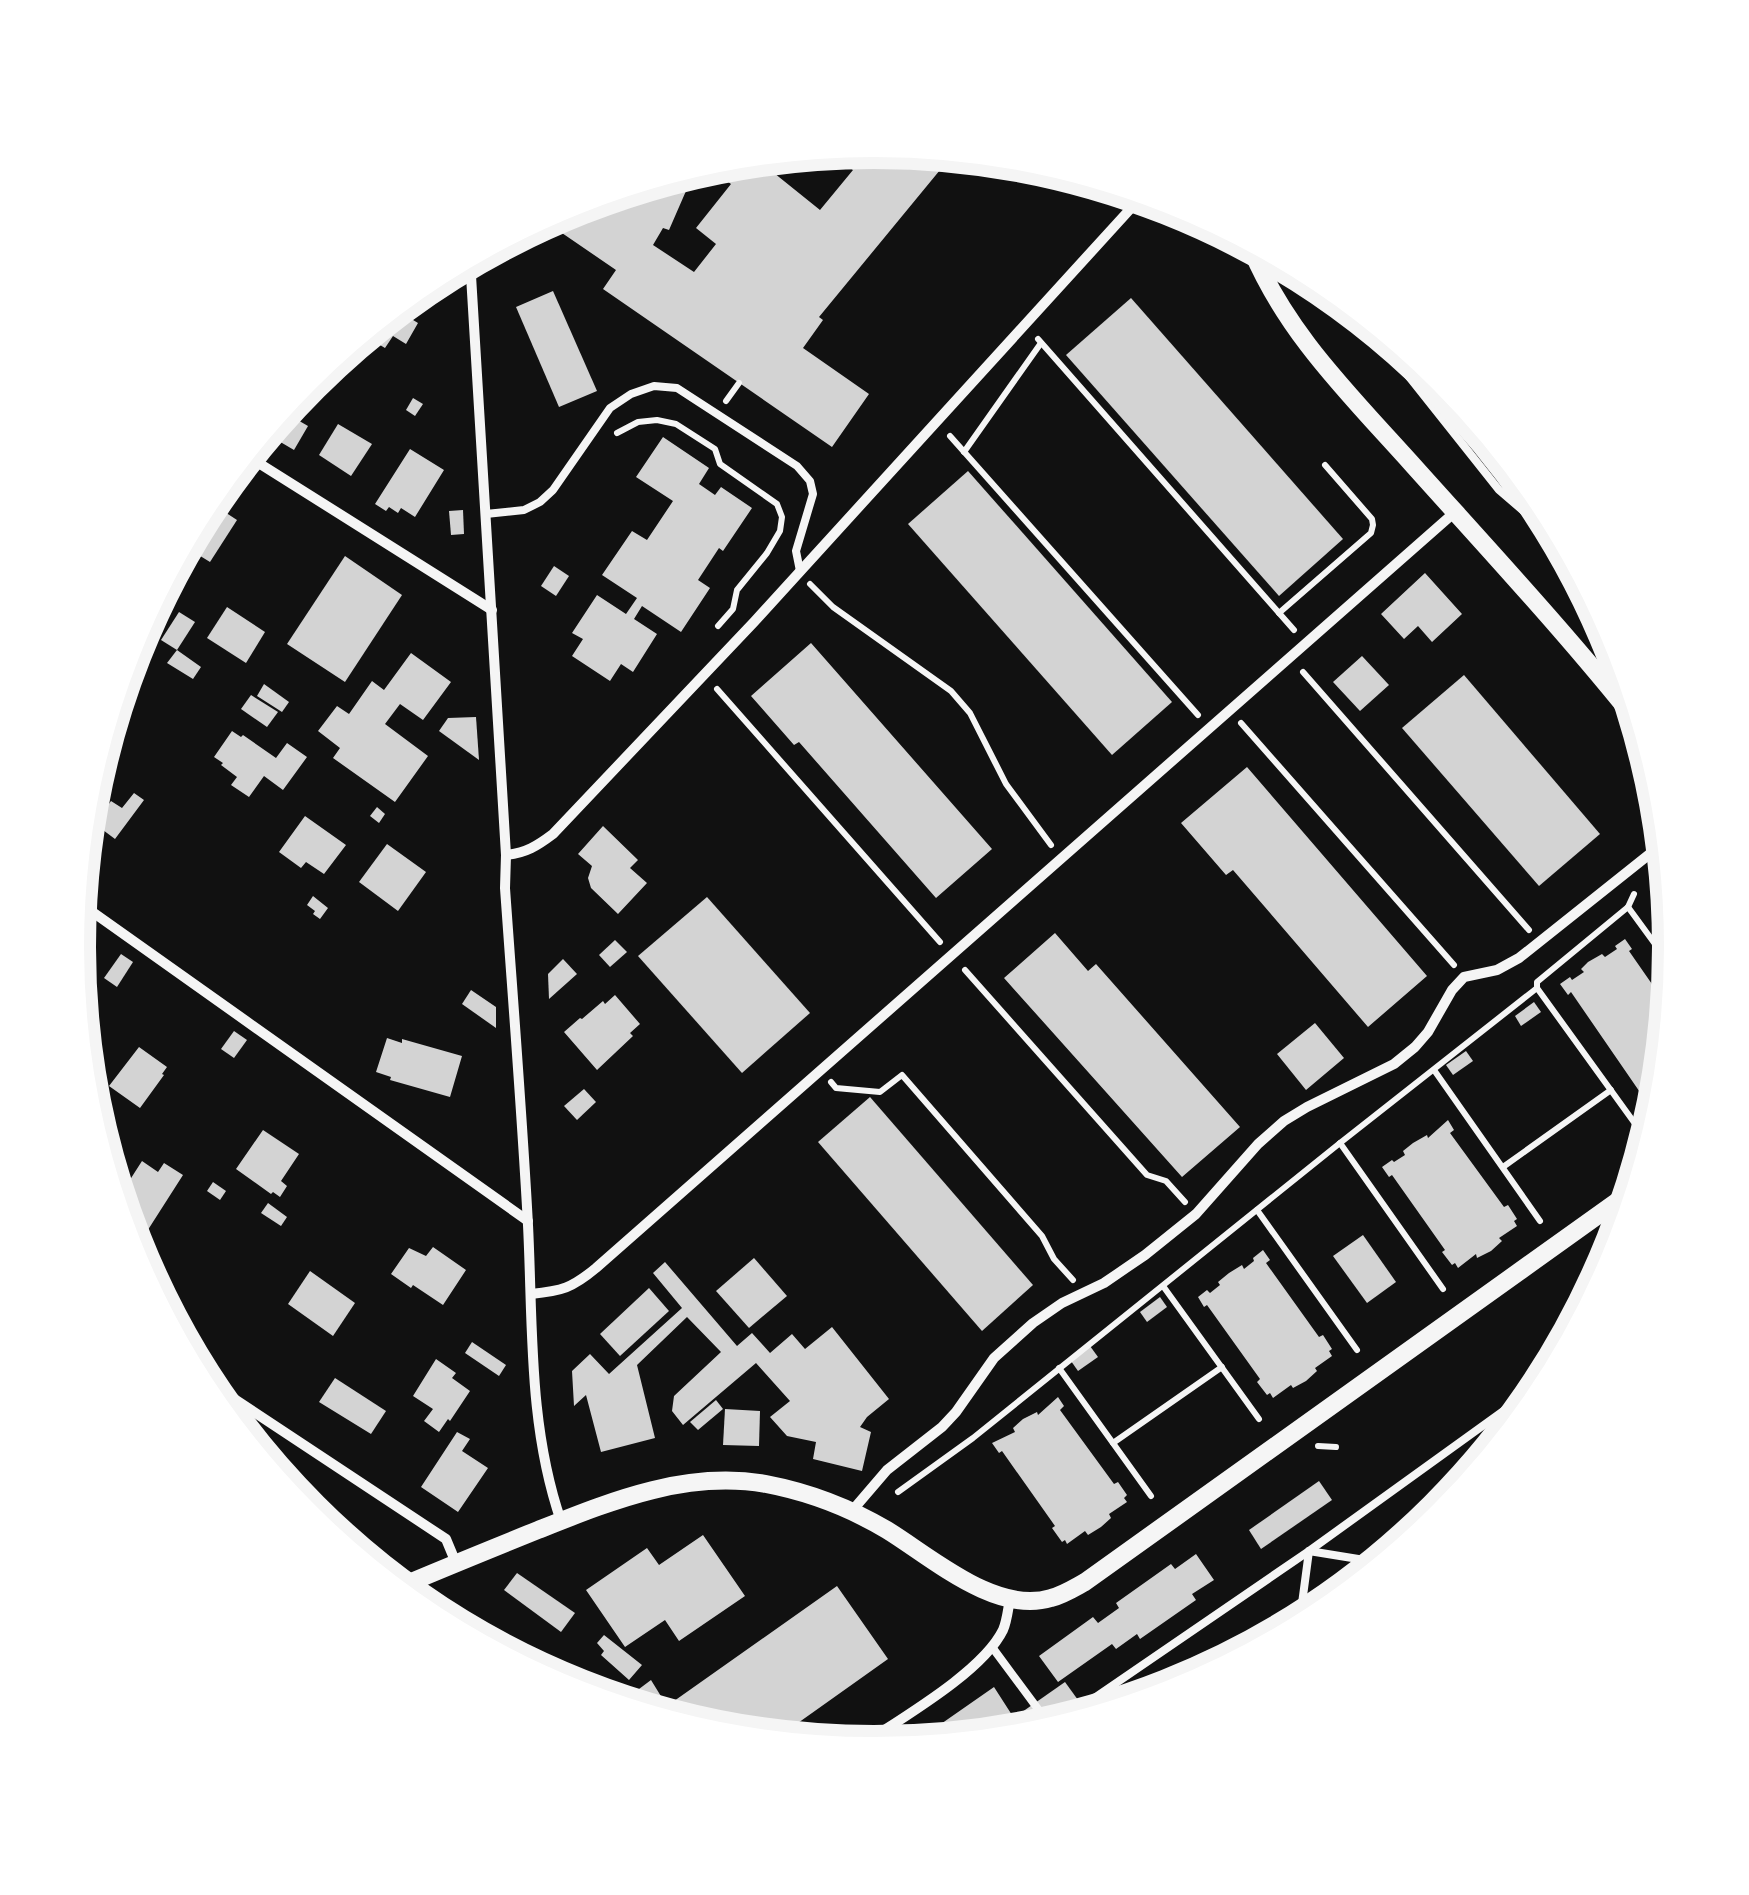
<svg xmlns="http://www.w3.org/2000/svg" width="1749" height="1895" viewBox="0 0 1749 1895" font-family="Raleway,sans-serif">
<rect width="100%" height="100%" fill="#111"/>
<g fill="#d3d3d3">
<path d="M875,146l79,7 -135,164 4,3 -20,28 66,46 -37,53 -229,-158 13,-19 -73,-50 25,-14 128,-38 -27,62 -6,-2 -10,17 41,27 22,-28 -20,-16 35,-44 -25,-19 13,-4 63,-6 -8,18 46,37 33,-40 -4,-3 16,-20z"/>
<path d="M553,291l44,100 -38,16 -43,-100z"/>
<path d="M1131,298l212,241 -64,57 -213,-241z"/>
<path d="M395,309l23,14 -12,21 -13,-8 -8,12 -22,-13z"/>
<path d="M413,398l10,6 -8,12 -9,-6z"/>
<path d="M282,411l26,15 -14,24 -29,-17z"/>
<path d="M338,424l34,20 -21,32 -32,-21z"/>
<path d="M663,437l46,31 -10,16 16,11 6,-8 31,21 -29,43 -4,-3 -21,32 12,8 -29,44 -39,-26 -8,13 23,15 -24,38 -12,-8 -11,17 -38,-25 11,-17 -11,-6 25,-38 29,19 11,-16 -35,-23 30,-44 15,9 26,-39 -37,-24z"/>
<path d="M410,449l34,21 -29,47 -14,-9 -3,5 -9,-6 -3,4 -11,-7z"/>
<path d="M968,471l204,231 -60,53 -204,-231z"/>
<path d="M208,501l29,19 -27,42 -26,-16z"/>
<path d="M463,510l1,24 -13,1 -2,-24z"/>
<path d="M345,556l57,39 -57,87 -58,-38z"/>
<path d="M554,566l15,10 -13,20 -15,-10z"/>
<path d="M1425,573l37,41 -30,28 -14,-16 -14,13 -23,-25z"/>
<path d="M227,607l38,25 -19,31 -39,-25z"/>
<path d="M179,612l16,10 -18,28 -16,-10z"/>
<path d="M811,643l181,206 -56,49 -137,-156 -5,3 -43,-49z"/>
<path d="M177,650l24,17 -8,12 -26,-16z"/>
<path d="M411,653l40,29 -28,38 -23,-16 -15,20 43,32 -33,46 -62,-44 7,-10 -22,-17 19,-25 12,8 23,-33 12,9z"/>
<path d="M1362,656l27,29 -29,26 -27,-29z"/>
<path d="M1464,675l136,159 -61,52 -137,-158z"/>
<path d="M264,684l25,18 -7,10 -25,-16z"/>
<path d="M251,695l27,17 -11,15 -26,-18z"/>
<path d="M476,717l3,43 -40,-29 9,-13z"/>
<path d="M232,731l9,6 2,-2 33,23 11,-15 20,14 -24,33 -19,-14 -15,21 -18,-12 6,-8 -16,-12 2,-2 -9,-6z"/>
<path d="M1247,767l180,209 -59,51 -135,-157 -7,5 -45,-52z"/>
<path d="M92,777l13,10 -20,31 3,-28z"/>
<path d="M134,793l10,7 -29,39 -20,-15 16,-23 11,7z"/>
<path d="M377,807l8,7 -6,9 -9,-7z"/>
<path d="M305,816l41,29 -22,29 -18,-12 -5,6 -22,-16z"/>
<path d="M603,826l35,34 -8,8 17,15 -29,31 -27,-26 -3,-10 4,-12 -14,-12z"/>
<path d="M387,844l39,28 -28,39 -39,-29z"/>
<path d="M313,896l15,12 -8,11 -7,-5 2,-3 -8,-6z"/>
<path d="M707,897l103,116 -68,60 -104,-117z"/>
<path d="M1055,933l33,38 8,-7 144,163 -58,50 -178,-199z"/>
<path d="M1625,939l7,10 -3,2 41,59 -9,95 -4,12 -86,-125 -3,3 -8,-11 10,-7 2,3 12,-8 -3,-3 7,-7 14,-8 3,3 12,-8 -2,-3z"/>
<path d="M615,940l12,12 -17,15 -11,-12z"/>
<path d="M121,954l12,8 -16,25 -13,-9z"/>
<path d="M563,959l14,15 -28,25 -1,-25z"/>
<path d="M74,960l16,11 -13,18z"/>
<path d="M471,990l25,17v21l-34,-24z"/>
<path d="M615,995l25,29 -10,9 3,3 -36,34 -33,-38 16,-14 2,1 21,-18 2,3z"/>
<path d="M1534,1002l7,10 -20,14 -6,-10z"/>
<path d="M1315,1023l29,35 -38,32 -29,-36z"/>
<path d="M234,1031l13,9 -13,18 -13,-9z"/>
<path d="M387,1038l15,5v-4l60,17 -12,41 -60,-17 1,-3 -15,-5z"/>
<path d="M139,1047l28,20 -5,7 2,1 -24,33 -31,-22z"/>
<path d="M1466,1051l7,10 -20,14 -7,-10z"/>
<path d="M584,1089l12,13 -19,18 -13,-14z"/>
<path d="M870,1097l163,188 -51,46 -164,-189z"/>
<path d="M1448,1120l6,10 -4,3 54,74 4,-2 9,14 -3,2 3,5 -18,12 3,3 -11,10 -14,7 -1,-4 -18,14 -3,-5 -3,2 -10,-13 3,-2 -53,-75 -3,2 -7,-10 10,-7 2,2 11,-7 -2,-4 10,-8 14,-8 1,3z"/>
<path d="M263,1130l36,24 -18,27 6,5 -7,11 -7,-5 -2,2 -35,-25z"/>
<path d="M142,1161l16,11 6,-9 19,12 -39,61 -20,-13 -7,-23z"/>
<path d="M213,1182l13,9 -6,9 -13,-9z"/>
<path d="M268,1203l19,14 -6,9 -20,-13z"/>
<path d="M1363,1235l33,47 -29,21 -34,-47z"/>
<path d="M433,1247l33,23 -23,35 -30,-20 -2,3 -20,-14 18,-26 17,8z"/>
<path d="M1263,1250l7,10 -4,3 53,74 4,-2 9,14 -3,2 3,5 -17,12 2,3 -11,10 -13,7 -2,-3 -18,13 -3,-5 -3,2 -10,-13 3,-3 -53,-74 -3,2 -6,-10 9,-7 3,3 10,-8 -2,-3 11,-9 13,-8 2,4 10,-8 -1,-3z"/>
<path d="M754,1258l33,38 -38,32 -33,-37z"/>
<path d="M665,1262l72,84 15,-13 18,20 22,-19 13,15 27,-22 57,72 -22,18 -7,10 11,5 -9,39 -49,-12 3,-17 -29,-6 -17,-19 20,-16 -34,-38 -73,62 -11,-14 2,-15 47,-44 -34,-35 -50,48 18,73 -54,14 -15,-57 -12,11 -2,-35 18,-17 19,20 73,-66 -29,-35z"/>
<path d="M310,1271l45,32 -22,33 -45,-32z"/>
<path d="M649,1288l20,23 -49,45 -20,-22z"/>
<path d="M1160,1297l7,10 -20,15 -7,-10z"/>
<path d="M472,1342l34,23 -7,11 -34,-23z"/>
<path d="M1090,1346l8,11 -20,14 -7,-10z"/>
<path d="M436,1359l20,14 -4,5 18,13 -20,30 -2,-2 -9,13 -15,-11 9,-12 -20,-13z"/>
<path d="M335,1378l51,33 -15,23 -52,-32z"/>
<path d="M1058,1397l6,9 -4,4 54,74 4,-2 9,13 -3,3 3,4 -18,12 2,4 -10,9 -13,8 -3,-4 -18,13 -2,-4 -3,2 -10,-14 3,-2 -53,-75 -3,2 -7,-10 23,-11 -2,-4 10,-9 14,-7 1,3z"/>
<path d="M716,1400l7,9 -25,21 -8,-8z"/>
<path d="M725,1409l35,2 -1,35 -36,-1z"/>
<path d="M457,1432l13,7 -8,12 26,17 -30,44 -37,-25z"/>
<path d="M1319,1481l13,19 -71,49 -12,-19z"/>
<path d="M703,1535l42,61 -66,45 -14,-21 -40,27 -39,-57 61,-42 12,17z"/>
<path d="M1196,1554l18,26 -22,14 4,6 -56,39 -3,-5 -21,15 -4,-5 -54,38 -19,-26 54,-39 5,6 21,-15 -3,-5 55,-39 4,5z"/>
<path d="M517,1573l58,40 -14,19 -57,-42z"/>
<path d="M837,1586l51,73 -114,81 -57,-6 -98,-30 32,-24 16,26z"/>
<path d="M604,1635l38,30 -13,15 -28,-25 3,-4 -7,-8z"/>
<path d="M543,1664l13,18 -22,-11z"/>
<path d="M1065,1682l13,18 -49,34 -10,1 -10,-14z"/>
<path d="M994,1687l18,28 -35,24 -51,5 17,-11 -5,-7z"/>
</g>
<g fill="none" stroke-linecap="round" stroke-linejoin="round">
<g stroke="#f5f5f5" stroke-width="6">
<path d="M1038,339l256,291"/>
<path d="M726,401l13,-18"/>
<path d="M617,433l21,-11 19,-2 19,4 39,25 5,15 57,40 5,13 -2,14 -13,22 -30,37 -4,19 -15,17"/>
<path d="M950,436l248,279"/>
<path d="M964,452l77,-109"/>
<path d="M810,584l23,23 118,84 19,22 36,71 45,61"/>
<path d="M1279,613l92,-80 2,-8 -1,-6 -47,-54"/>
<path d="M1303,672l226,258"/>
<path d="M717,689l223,253"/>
<path d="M1241,723l213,242"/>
<path d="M1628,907l46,63"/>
<path d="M965,970l182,205 19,6 19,21"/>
<path d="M1537,988l112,155"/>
<path d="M1434,1070l106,151"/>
<path d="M831,1082l5,6 44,4 22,-17 140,161 12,23 19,21"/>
<path d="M1340,1143l103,146"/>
<path d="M1503,1167l108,-77"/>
<path d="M1257,1210l100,140"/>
<path d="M1163,1286l96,133"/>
<path d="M1059,1368l92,128"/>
<path d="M1113,1443l109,-76"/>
<path d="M1318,1446l18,1"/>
<path d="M898,1492l75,-54 367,-295 197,-155v-6l91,-75 6,-13"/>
</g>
<g stroke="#f5f5f5" stroke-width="8">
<path d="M1356,310l143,180 56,48 16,19"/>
<path d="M486,514l38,-4 16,-8 13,-12 57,-82 21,-14 23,-8 23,2 120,78 13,15 3,13 -17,57 4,20"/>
<path d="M1299,1626l10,-75 74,12"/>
<path d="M992,1647l60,81"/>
<path d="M1049,1729l260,-178 240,-173"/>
</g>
<g stroke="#f5f5f5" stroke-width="10">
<path d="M470,259l36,596 -1,33c8,113 17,225 23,337 5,99 0,201 33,296"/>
<path d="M246,455l246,155"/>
<path d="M506,855c20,-2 31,-9 47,-21l201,-212 389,-427"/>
<path d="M77,901l451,320"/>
<path d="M531,1294c31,-3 41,-6 65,-26l859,-756"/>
<path d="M198,1375l248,164 10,24"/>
<path d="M851,1512l36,-42 55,-43 14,-15 38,-54 39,-35 29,-20 42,-20 41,-28 51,-41 62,-70 26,-23 23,-14 87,-43 21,-17 13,-15 24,-42 12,-13 33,-7 22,-12 147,-117"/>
<path d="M857,1748c41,-28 125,-75 146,-118 4,-9 5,-21 7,-31"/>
</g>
<g stroke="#f5f5f5" stroke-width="18">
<path d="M1249,243c34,87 101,152 162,220 78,87 158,173 231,265"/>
<path d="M397,1588c47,-20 94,-39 141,-58 73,-29 148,-60 228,-46 42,8 84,24 121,46 44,27 109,85 164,68 12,-3 23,-10 34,-16l551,-394"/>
</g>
</g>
<path d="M0 0H1749V1895H0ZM90 947a784 784 0 1 1 1568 0a784 784 0 1 1-1568 0Z" fill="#fff" fill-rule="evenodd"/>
<path fill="none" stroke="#f5f5f5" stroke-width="12" d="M90 947a784 784 0 1 1 1568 0a784 784 0 1 1-1568 0Z"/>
</svg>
